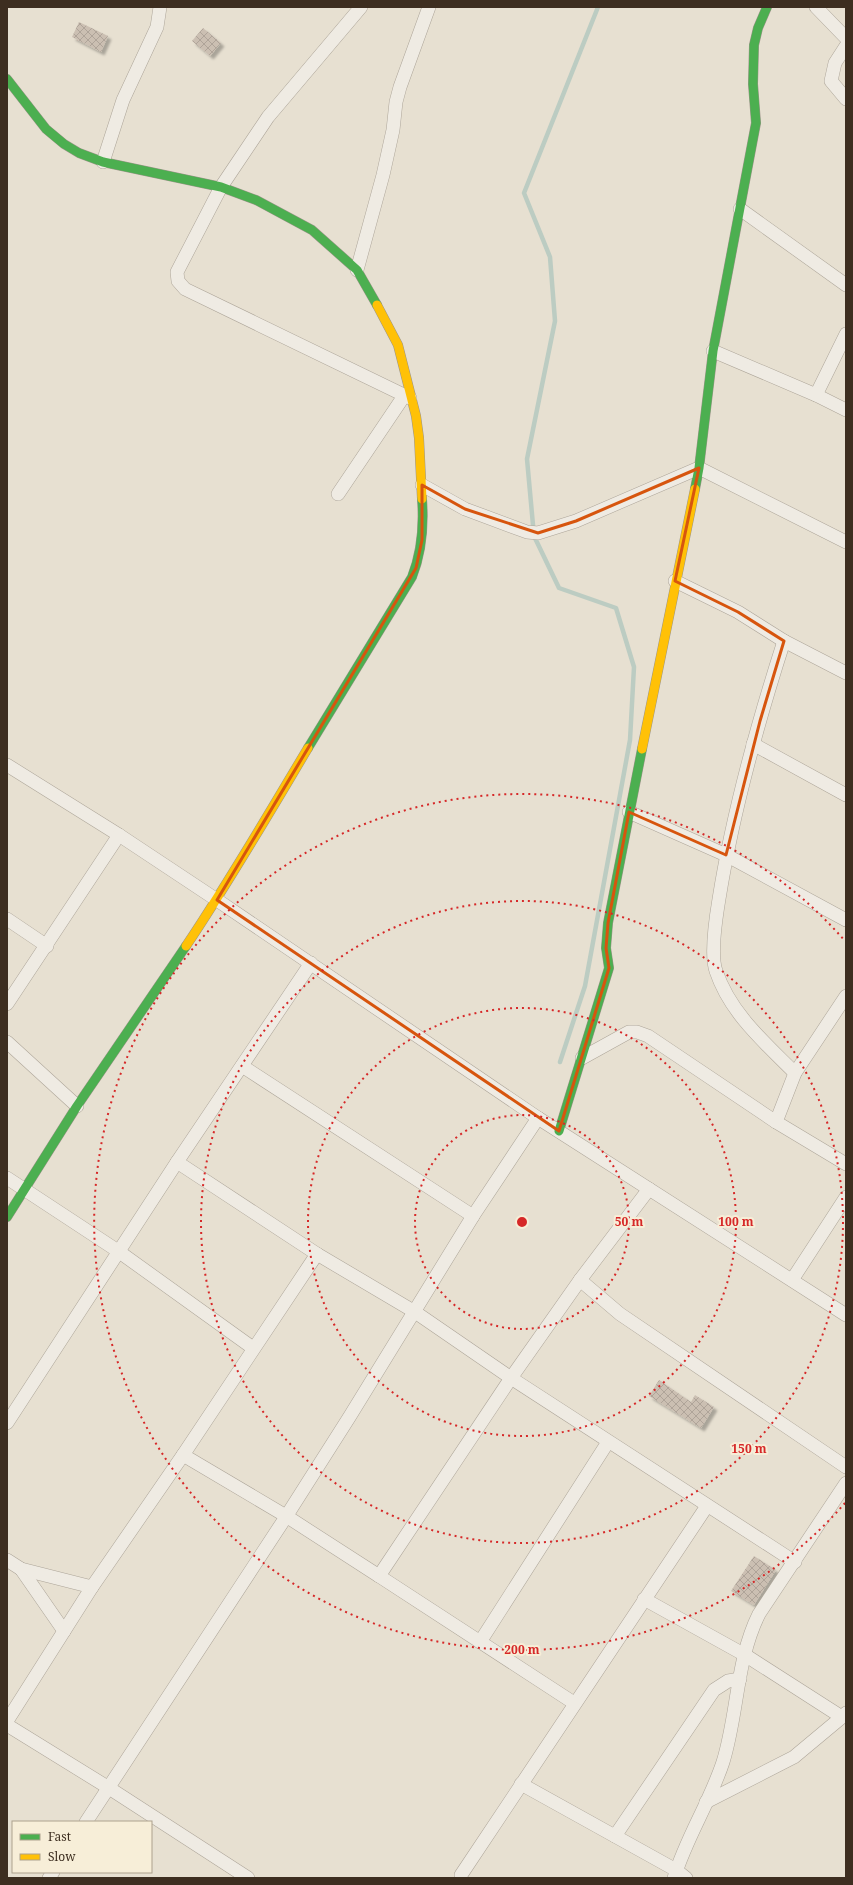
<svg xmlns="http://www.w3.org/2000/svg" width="853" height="1885" viewBox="0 0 853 1885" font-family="'Noto Serif',serif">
<defs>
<pattern id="building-cross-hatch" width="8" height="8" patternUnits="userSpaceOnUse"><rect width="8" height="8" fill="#cbbfb2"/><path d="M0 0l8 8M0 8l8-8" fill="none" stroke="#afa499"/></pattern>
<filter id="shadow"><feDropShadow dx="3.5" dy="3.5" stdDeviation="1" flood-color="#0004"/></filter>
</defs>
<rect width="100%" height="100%" fill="#e7e0d1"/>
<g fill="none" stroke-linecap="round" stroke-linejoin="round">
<path stroke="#bcccc2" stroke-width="4.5" d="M560,1062l25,-76 45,-246 4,-73 -18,-59 -57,-20 -25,-52 -7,-77 28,-138 -5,-64 -26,-64 74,-186"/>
</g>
<g fill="url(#building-cross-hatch)" filter="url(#shadow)">
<path d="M79,22l29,14 -7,16 -29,-15z"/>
<path d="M203,28l18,15 -11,13 -18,-15z"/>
<path d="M659,1380l32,22 4,-7 19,12 -13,21 -52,-32z"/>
<path d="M754,1556l22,14 -22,35 -23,-14z"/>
</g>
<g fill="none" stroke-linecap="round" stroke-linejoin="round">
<g stroke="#ada599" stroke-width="14">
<g id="street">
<path d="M361,7l-93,110 -47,70 -44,85 1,9 7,8 225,109"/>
<path d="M816,7l30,31"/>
<path d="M846,46l-11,17 -4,18 15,18"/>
<path d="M103,162l20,-62 34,-73 3,-20"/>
<path d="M740,209l106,76"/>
<path d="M357,270l26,-95 10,-45 3,-28 4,-15 29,-80"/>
<path d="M713,351l103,44 30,15"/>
<path d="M816,395l30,-61"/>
<path d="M422,485l43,24 62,23 11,1 38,-12 123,-53 147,74"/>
<path d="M338,494l66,-98"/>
<path d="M675,581l63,31 46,29 62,32"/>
<path d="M784,641c-27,84 -51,170 -65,258 -3,18 -9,55 -3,72 14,42 49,72 79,102"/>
<path d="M753,744l93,51"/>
<path d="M7,765l112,70 98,65 321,218 308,197"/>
<path d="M629,812l97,43 120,65"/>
<path d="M7,919l40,27"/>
<path d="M7,1004l112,-169"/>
<path d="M7,1042l70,64"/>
<path d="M582,1058l47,-26h8l11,4 128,86 70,42"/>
<path d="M242,1066l231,150"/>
<path d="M776,1122l19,-49 51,-77"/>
<path d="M177,1162l140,92 98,58 96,66 284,184"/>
<path d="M7,1178l111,73 135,97"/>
<path d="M580,1280l40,34 226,153"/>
<path d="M792,1280l54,-83"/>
<path d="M7,1423l170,-261 134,-199"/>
<path d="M183,1455l103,61 93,60"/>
<path d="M7,1560l14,9 71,18"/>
<path d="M21,1569l43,62"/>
<path d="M644,1599l101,56 92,59 5,3 4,-4"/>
<path d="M480,1642l128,-200"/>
<path d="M574,1703l-195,-127 132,-198 69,-98 69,-91"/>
<path d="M7,1721l85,-134 91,-132 134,-201"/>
<path d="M7,1725l102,63 139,90"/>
<path d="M521,1784l155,86 10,8"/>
<path d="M706,1802l88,-45 48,-40"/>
<path d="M86,1822l196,-299 68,-107 123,-200 65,-98"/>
<path d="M615,1836l99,-146 14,-9 12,-2"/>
<path d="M461,1875l246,-369"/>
<path d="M49,1878l4,-6"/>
<path d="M674,1878c12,-40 36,-76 49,-116 15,-48 13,-102 36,-148l87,-131"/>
</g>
</g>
<g stroke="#9c958a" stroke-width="10">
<g id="fast">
<path d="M7,79l39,50 18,15 15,9 24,9 118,25 35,13 56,30 45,40 20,35"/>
<path d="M695,489l4,-21 14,-117 43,-228 -3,-39 1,-39 4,-17 9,-21"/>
<path d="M308,748l104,-171c10,-25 12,-51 10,-78"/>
<path d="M559,1131l50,-163 -3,-20 2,-25 34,-174"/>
<path d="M7,1217l70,-111 109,-160"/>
</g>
</g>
<g stroke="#9c958a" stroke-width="10">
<g id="slow">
<path d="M377,305l21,40 18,71 3,22 3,61"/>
<path d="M642,749l53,-260"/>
<path d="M186,946c43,-64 82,-131 122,-198"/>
</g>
</g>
<use href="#street" stroke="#efebe3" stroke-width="13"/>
<use href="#fast" stroke="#4caf50" stroke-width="9"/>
<use href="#slow" stroke="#ffc107" stroke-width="9"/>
</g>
<path fill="none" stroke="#d7550e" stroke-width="3" stroke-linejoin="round" d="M699,468l-24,113 63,31 46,29 -24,80 -34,134 -97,-43 -21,111 -2,25 3,20 -50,163 -342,-231 199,-332 6,-28v-55l43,24 73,24 38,-12z"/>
<g fill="none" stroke="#d62828" stroke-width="2" stroke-dasharray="2 4">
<circle cx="522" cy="1222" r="107"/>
<circle cx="522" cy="1222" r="214"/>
<circle cx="522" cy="1222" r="321"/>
<path d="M845 1503A428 428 0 1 1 845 941"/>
</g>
<circle cx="522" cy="1222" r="6" fill="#d62828" stroke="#f7eed8" stroke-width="2"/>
<g font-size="12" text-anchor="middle" font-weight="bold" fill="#d62828" stroke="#f7eed8" stroke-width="4" stroke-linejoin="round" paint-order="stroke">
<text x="629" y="1226">50 m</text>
<text x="736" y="1226">100 m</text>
<text x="749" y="1453">150 m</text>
<text x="522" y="1654">200 m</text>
</g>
<rect width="853" height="1885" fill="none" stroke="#3d2e20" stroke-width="16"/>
<rect x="12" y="1821" width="140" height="52" fill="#f7eed8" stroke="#ada18e"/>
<rect x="20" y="1834" width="20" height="6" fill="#4caf50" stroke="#ada18e"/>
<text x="48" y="1841" font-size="12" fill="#3d2e20">Fast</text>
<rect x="20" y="1854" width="20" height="6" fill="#ffc107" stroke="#ada18e"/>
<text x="48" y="1861" font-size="12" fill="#3d2e20">Slow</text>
</svg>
